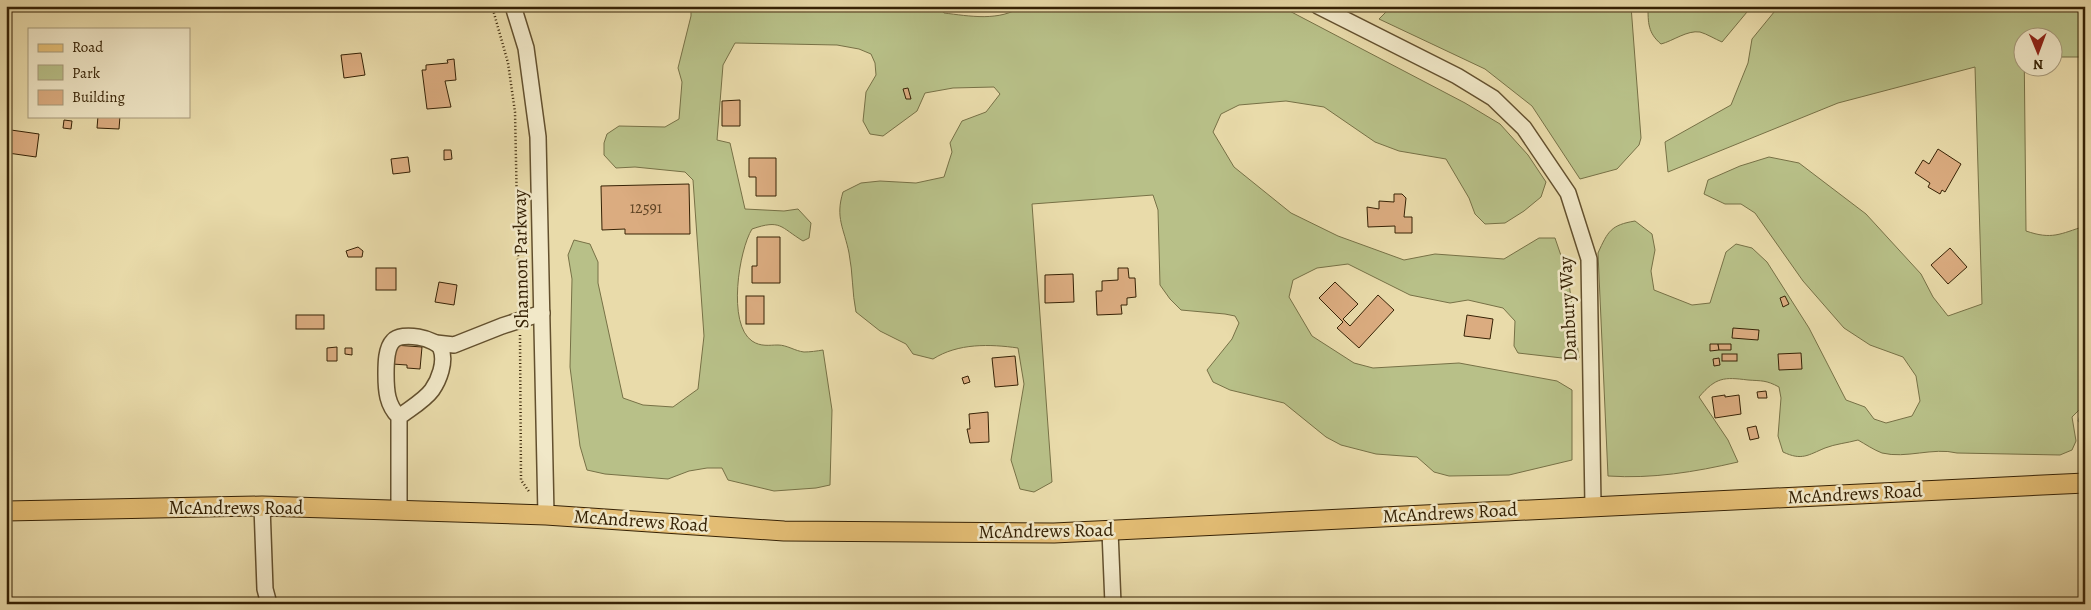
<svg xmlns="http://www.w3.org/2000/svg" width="2091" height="610" viewBox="0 0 2091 610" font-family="Alegreya,serif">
<rect width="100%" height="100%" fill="#e9dbaa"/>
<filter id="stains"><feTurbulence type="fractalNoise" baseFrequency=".004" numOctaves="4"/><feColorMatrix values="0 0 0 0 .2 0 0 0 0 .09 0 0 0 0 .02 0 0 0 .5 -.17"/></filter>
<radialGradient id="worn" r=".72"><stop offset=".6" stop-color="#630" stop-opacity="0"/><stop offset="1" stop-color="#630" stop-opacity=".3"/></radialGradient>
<g fill="#b8c088" stroke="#777146">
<path d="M691,6h249l4,7c25,3 56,9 78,-7h258l185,97 35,21 28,31 18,27 -5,15 -17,14 -19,12 -20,1 -10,-10 -6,-16 -23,-39 -47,-8 -24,-9 -51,-35 -38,-6 -47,4 -18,9 -8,18 21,35 57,46 47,23 66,24 31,-6 69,5 35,-21h16l13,38 11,82 -8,1 -53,-6 -4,-7 1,-25 -12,-13 -35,-8 -18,3 -40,-8 -62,-31 -31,4 -24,12 -4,17 23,39 42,27 19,5 86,-5 98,18 15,9v70l-63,15 -60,1 -15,-4 -17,-15 -41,-3 -35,-9 -15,-8 -42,-34 -54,-13 -17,-8 -6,-12 25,-31 7,-16 -4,-7 -10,-2 -44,-4 -11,-11 -10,-14 -2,-75 -5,-15 -121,9 20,278 -18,10 -14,-3 -9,-29 13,-76 -6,-36c-28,-4 -60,-5 -85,11l-20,-5 -7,-10 -26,-13 -24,-19c-4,-19 -3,-39 -7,-59 -5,-25 -14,-35 -6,-61l18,-9 19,-2 36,2 28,-6 8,-25 -2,-9 12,-22 24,-9 14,-18 -6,-7 -41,1 -28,5 -8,18 -34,25 -13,-2 -7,-13 3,-29 10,-17 -1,-12 -4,-9 -12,-5 -22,-4 -102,-2 -12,22 -6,75 13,3 15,66 39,2 14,-2 13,14 -2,15 -6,3c-23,-14 -22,-22 -51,-12 -13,21 -25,95 0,112 9,6 17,4 26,4 9,0 17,6 26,7 6,0 13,-1 19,-2l9,60 -2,75 -14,3 -42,3 -46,-11 -6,-12h-15l-18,3 -21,8 -63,-5 -18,-4 -7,-24 -10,-79 2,-88 -4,-24 6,-15 16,4 8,18v21l25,115 20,7 30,2 25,-18 6,-53 -11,-156 -8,-8 -50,-5 -19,1 -12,-13v-12l3,-9 12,-8 46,1 14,-8 3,-37 -4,-14 13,-52z"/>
<path d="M1392,6h239l10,132 -2,7 -22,24 -37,10 -48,-73 -47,-37 -106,-50z"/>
<path d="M1648,6h104l-30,36c-7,-3 -15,-8 -22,-10 -13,-2 -27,9 -39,12 -13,-11 -13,-21 -13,-38z"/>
<path d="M1779,6h306v51h-31v-19h-30l2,193c26,9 34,3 59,-5v178l-13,13 4,24 -4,9 -12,5 -103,-2c-24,-6 -51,6 -75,0 -8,-3 -17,-9 -24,-13 -11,3 -23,4 -33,8 -17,7 -23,13 -42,4l-5,-16 3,-38 -2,-11c-13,-7 -17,-6 -31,-7 -24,-3 -32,-3 -49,17l29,43 10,22c-43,10 -86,17 -130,14l-10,-223c10,-22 13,-28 37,-32l17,13 3,16 -4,21 3,19 38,15 18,-2 16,-51 10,-8 16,4 15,14 42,66 37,72 19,7 9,12 12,4 26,-7 8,-15 -4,-25 -13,-19 -33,-12 -26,-17 -41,-47 -48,-68 -14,-9h-16l-21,-10 4,-14 32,-14 29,-9 30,6 67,51 55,60 12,23 15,19 34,-12 -7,-237 -137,36 -170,69 -3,-30 66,-37 17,-42 4,-24z"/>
</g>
<path fill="#99bca4" stroke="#717e64" d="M2084,404h1v25l-7,-8z"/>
<g fill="#dbac80" stroke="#362205">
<path d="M956,6h15l-2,4 -4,-2 -1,3z"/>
<path d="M361,53l4,22 -21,3 -3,-23z"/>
<path d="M454,59l2,21 -11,1 6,26 -24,2 -5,-39h4v-5l22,-2 -1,-3z"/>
<path d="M908,88l3,11h-5l-3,-10z"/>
<path d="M740,100v26h-18v-25z"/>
<path d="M98,116h22l-1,13 -22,-1z"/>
<path d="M64,120l8,1 -1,8 -8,-1z"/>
<path d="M11,130l28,4 -3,23 -28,-4z"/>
<path d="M1938,149l23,15 -16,28 -3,-2 -2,4 -12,-7 2,-4 -15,-10 8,-13 6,4z"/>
<path d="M444,150h7l1,9 -8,1z"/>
<path d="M408,157l2,15 -17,2 -2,-15z"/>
<path d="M749,158h27v38h-20v-19h-7z"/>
<path d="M689,184l1,50h-65v-5l-23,1 -1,-44z"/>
<path d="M1394,194h8l4,4 -2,19h8v16h-17v-7l-27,1 -1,-20 12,2v-8l15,1z"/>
<path d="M757,237h23v46h-28v-17h5z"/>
<path d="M358,247l5,4 -1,6h-14l-2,-6z"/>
<path d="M1950,248l17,19 -19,17 -17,-19z"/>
<rect x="376" y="268" width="20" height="22"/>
<path d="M1118,268h10l1,10h6l1,19 -9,1v7h-6l1,9 -25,1 -1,-24h6v-10l16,-1z"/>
<path d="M1073,274l1,28 -29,1v-28z"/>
<path d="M439,282l18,3 -3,20 -19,-3z"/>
<path d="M1335,282l23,22 -15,15 7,7 28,-31 16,15 -35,38 -22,-20 6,-6 -24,-24z"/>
<rect x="746" y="296" width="18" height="28"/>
<path d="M1785,296l4,8 -6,3 -3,-9z"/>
<rect x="296" y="315" width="28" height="14"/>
<path d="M1467,315l26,4 -3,20 -26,-3z"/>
<path d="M1733,328l26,2 -1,10 -26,-2z"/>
<path d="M1710,344h8l1,6 -9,1z"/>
<path d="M1718,344h13v6h-12z"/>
<path d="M394,345l28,2 -2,22 -13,-1v-3l-15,-1z"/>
<path d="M337,347v14h-10v-13z"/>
<path d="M345,348h7v7l-7,-1z"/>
<path d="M1801,353l1,16 -23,1 -1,-16z"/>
<rect x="1722" y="354" width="15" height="7"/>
<path d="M1015,356l3,29 -23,2 -3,-29z"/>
<path d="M1719,358l1,7 -6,1 -1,-7z"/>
<path d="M968,376l2,6 -6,2 -2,-6z"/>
<path d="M1766,391l1,7h-9l-1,-6z"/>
<path d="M1725,395v2l14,-2 2,19 -26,4 -3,-21z"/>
<path d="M988,412l1,30 -19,1 -3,-14h3l-1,-15z"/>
<path d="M1756,426l3,12 -9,2 -3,-12z"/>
</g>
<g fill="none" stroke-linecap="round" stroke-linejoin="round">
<g stroke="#63502e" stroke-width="18">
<g id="minor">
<path d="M513,6l13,42 12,89 8,378"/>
<path d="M1318,6l139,70 36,22 31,30 44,65 21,66 4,247"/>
<path d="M436,343l18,2 48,-19 40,-13"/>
<path d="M399,417c-12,-12 -13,-26 -13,-43 0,-10 0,-26 7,-33 8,-10 44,-3 48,8 5,13 -2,31 -9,41 -8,11 -23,19 -33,27v93"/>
<path d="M262,506l3,83 4,15"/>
<path d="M1110,531l3,73"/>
</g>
</g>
<g stroke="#362205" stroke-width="21">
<path id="major" d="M6,511l256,-5 284,9 238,16 270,2 1031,-50"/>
</g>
<g stroke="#362205" stroke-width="2.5" stroke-dasharray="1 2.5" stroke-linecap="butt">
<path d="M492,6l16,57 7,49 4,195"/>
<path d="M520,335l1,145 9,13"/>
</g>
<use href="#minor" stroke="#f1e8c8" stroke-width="15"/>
<use href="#major" stroke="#e4be75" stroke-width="19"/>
</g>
<g text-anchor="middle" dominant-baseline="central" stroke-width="5" stroke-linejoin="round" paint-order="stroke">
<g font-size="16" fill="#5f4424">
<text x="646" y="208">12591</text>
</g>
<g font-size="19" fill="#362205" stroke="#f1e8c8">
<text transform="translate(521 259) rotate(-91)">Shannon Parkway</text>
<text transform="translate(1568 309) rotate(-93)">Danbury Way</text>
<text transform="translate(1855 494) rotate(-3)">McAndrews Road</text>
<text x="236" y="508">McAndrews Road</text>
<text transform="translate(1450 513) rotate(-3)">McAndrews Road</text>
<text transform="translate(641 521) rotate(4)">McAndrews Road</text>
<text transform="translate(1046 531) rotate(-1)">McAndrews Road</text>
</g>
</g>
<rect width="2091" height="610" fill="none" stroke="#e9dbaa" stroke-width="25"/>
<rect x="8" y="8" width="2076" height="595" fill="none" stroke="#362205" stroke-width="2.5"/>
<rect x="12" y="12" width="2066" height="585" fill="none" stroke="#362205"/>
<rect x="28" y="28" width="162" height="90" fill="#f1e8c8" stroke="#a6997a"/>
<rect x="38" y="44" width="25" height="8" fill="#e4be75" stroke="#a6997a"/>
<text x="72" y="52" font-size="15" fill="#362205">Road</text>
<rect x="38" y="65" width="25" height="15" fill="#b8c088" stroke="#a6997a"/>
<text x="72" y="78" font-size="15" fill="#362205">Park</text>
<rect x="38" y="90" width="25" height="15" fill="#dbac80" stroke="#a6997a"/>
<text x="72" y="102" font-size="15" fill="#362205">Building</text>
<g transform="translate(2038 52) rotate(179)"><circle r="24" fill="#f1e8c8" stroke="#a6997a"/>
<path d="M0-4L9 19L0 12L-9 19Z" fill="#8f2418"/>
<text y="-8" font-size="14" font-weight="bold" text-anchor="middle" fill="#362205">N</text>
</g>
<rect width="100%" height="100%" filter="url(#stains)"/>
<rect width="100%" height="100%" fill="url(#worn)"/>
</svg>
